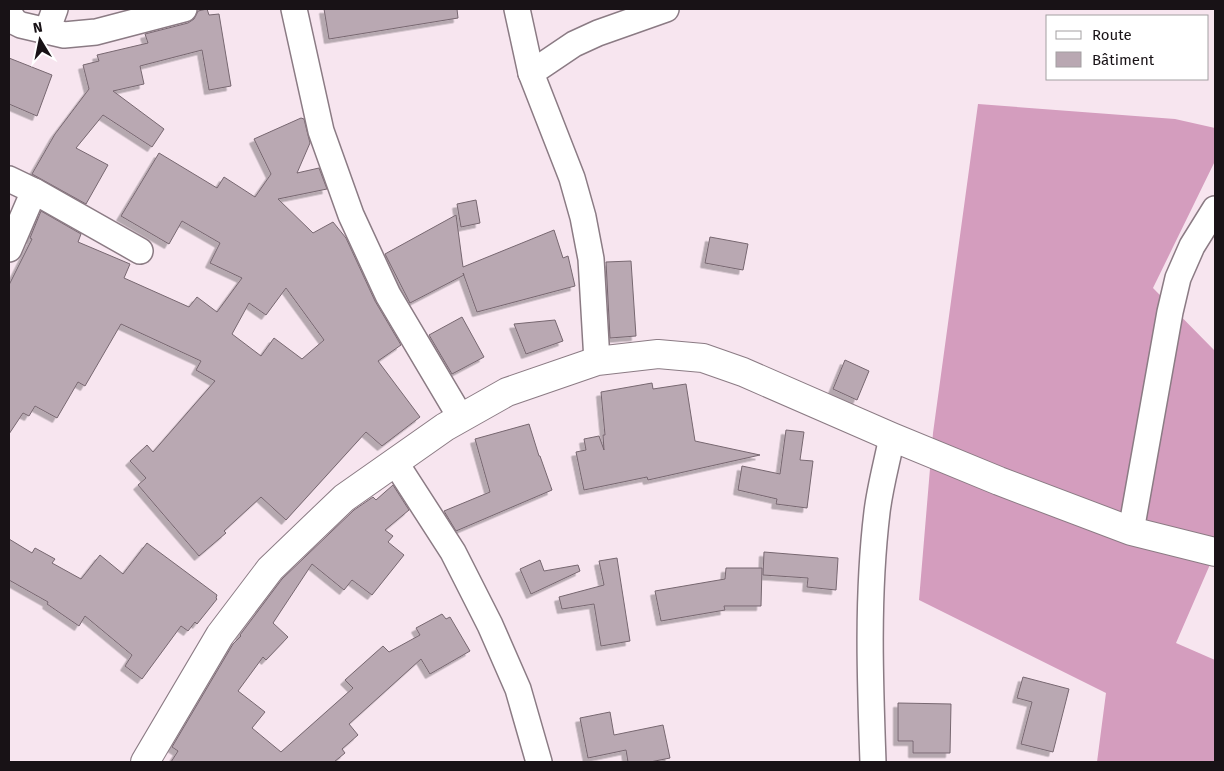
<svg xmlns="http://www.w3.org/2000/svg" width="1224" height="771" viewBox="0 0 1224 771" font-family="'Fira Sans',sans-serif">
<defs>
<filter id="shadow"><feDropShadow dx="-4.5" dy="4.5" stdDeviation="0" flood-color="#0004"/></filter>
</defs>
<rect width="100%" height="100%" fill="#f7e5ef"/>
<path fill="#d49dbe" d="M978,104l197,15 40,9v33l-62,127 61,62 1,-1v204l-39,90 39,17v102h-118l9,-69 -187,-93 14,-167z"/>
<g fill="#b9a8b2" stroke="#776770" fill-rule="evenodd" filter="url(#shadow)">
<path d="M207,9l2,6 10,-1 12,72 -22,4 -7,-40 -62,16 4,18 -31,7 51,38 -12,18 -49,-32 -27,33 32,17 -22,39 -54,-30 23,-40 34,-45 -6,-24 16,-4 -2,-6 51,-12 -3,-9 43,-11 6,-4 4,-8z"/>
<path d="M324,9h133l1,9 -129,21z"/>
<path d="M9,58l43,17 -15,41 -28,-12z"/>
<path d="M301,118l3,1 6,24 -13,30 22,-5 8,21 -49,10 35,34 20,-11 13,16 29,63 26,44 -23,16 42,56 -38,29 -16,-14 -80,88 -25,-23 -37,34 2,2 -27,23 -61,-71 8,-7 -16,-17 17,-16 6,7 62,-71 -19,-11 5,-9 -80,-37 -36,62 -7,-4 -21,36 -22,-12 -6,10 -6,-3 -14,21v-149l23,-46 -2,-1 11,-27 40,23 -3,8 52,22 -6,14 65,29 8,-10 20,15 25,-34 -32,-15 10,-20 -38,-22 -13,23 -48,-28 38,-63 58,35 7,-11 31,20 16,-23 -17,-35zM286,288l38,52 -22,19 -28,-21 -13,18 -29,-22 17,-31 17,12z"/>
<path d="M476,200l4,23 -19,4 -4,-23z"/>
<path d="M456,215l7,52 91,-37 9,28 5,-2 7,30 -98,26 -14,-39 1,2 -54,28 -25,-49z"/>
<path d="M710,237l38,7 -5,26 -38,-7z"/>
<path d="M631,261l5,75 -26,2 -4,-76z"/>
<path d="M462,317l22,40 -32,17 -23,-39z"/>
<path d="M555,320l8,21 -37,13 -12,-30z"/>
<path d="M845,360l24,11 -12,29 -24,-11z"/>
<path d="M652,383l1,6 33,-5 9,57 65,14 -112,25 -1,-3 -63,13 -8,-38 10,-2 -2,-11 15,-3 5,14 -1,-15h2l-4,-43z"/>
<path d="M529,424l10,32h1l12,34 -96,41 -12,-20 46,-19 -15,-53z"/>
<path d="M786,430l18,2 -4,28 13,1 -6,47 -31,-4 1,-5 -39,-9 4,-24 38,8z"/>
<path d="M393,485l16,25 -24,20 8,6 -5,6 16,13 -32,40 -20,-15 -8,10 -32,-26 -39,59 15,14 -22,23 -3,-3 -25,34 27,21 -13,16 29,24 72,-64 -8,-8 38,-34 6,6 31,-17 -4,-7 26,-14 4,5 4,-2 20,34 -40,23 -9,-15 -72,65 9,11 -16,14 3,4 -11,9h-163l7,-11 -6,-4 61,-103 8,-8 -1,-1 42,-56 72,-69 19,-13 3,3z"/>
<path d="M9,539l23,14 3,-5 20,11 -3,4 29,16 19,-24 23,19 24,-31 70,52 -1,3 1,1 -20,25 -2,-2 -7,9 -7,-5 -39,53 -17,-13 7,-11 -47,-39 -6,10 -32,-22 1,-2 -39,-22z"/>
<path d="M764,552l74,6 -2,32 -29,-3 1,-9 -45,-3z"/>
<path d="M617,558l13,83 -29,5 -7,-42 -32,5 -3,-12 45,-12 -5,-24z"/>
<path d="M540,560l4,11 34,-6 2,6 -49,23 -11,-25z"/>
<path d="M726,568h36l-1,38h-37l1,4 -64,11 -6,-30 70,-12z"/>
<path d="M1023,677l46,12 -16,63 -32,-8 11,-42 -15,-4z"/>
<path d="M898,703l53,1 -1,49h-37v-12h-15z"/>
<path d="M610,712l4,23 49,-10 7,33 -20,4h-22l-2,-12 -38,8 -8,-40z"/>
</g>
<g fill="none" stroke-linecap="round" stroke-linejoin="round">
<g stroke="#8b7b84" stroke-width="28">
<g id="minor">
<path d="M294,9l27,122 30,84 37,80 73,123"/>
<path d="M517,9l14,64 41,105 11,39 8,42 6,102"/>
<path d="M9,13l6,9 6,3 43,10 32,-3 88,-23"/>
<path d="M47,31l8,-22"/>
<path d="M531,73l43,-29 24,-11 68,-24"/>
<path d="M9,179l25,12 106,60"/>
<path d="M9,249l25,-58"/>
<path d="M395,462l58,90 37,73 28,64 21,73"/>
<path d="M1131,531l39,-219 8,-34 14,-32 23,-37"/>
<path d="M873,762c-3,-83 -6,-167 4,-250 3,-25 10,-50 15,-75"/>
</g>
</g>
<g stroke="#8b7b84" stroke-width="30">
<path id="tertiary" d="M145,762l75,-127 50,-66 74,-71 101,-71 62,-35 90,-31 61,-7 45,4 40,14 149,65 107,44 132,50 84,21"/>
</g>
<use href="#minor" stroke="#fff" stroke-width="25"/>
<use href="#tertiary" stroke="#fff" stroke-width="28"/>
</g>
<rect width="1224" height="771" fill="none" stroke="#181216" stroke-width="20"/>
<rect x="1046" y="15" width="162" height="65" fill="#ffffff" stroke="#a3a0a2"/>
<rect x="1056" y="31" width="25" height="8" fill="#ffffff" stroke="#a3a0a2"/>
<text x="1092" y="40" font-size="15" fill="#181216">Route</text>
<rect x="1056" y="52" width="25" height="15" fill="#b9a8b2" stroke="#a3a0a2"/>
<text x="1092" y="65" font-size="15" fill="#181216">Bâtiment</text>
<g transform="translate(40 40) rotate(350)" stroke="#ffffff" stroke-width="4" paint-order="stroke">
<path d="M0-4L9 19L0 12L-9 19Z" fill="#181216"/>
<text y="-8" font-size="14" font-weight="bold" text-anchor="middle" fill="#181216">N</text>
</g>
</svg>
